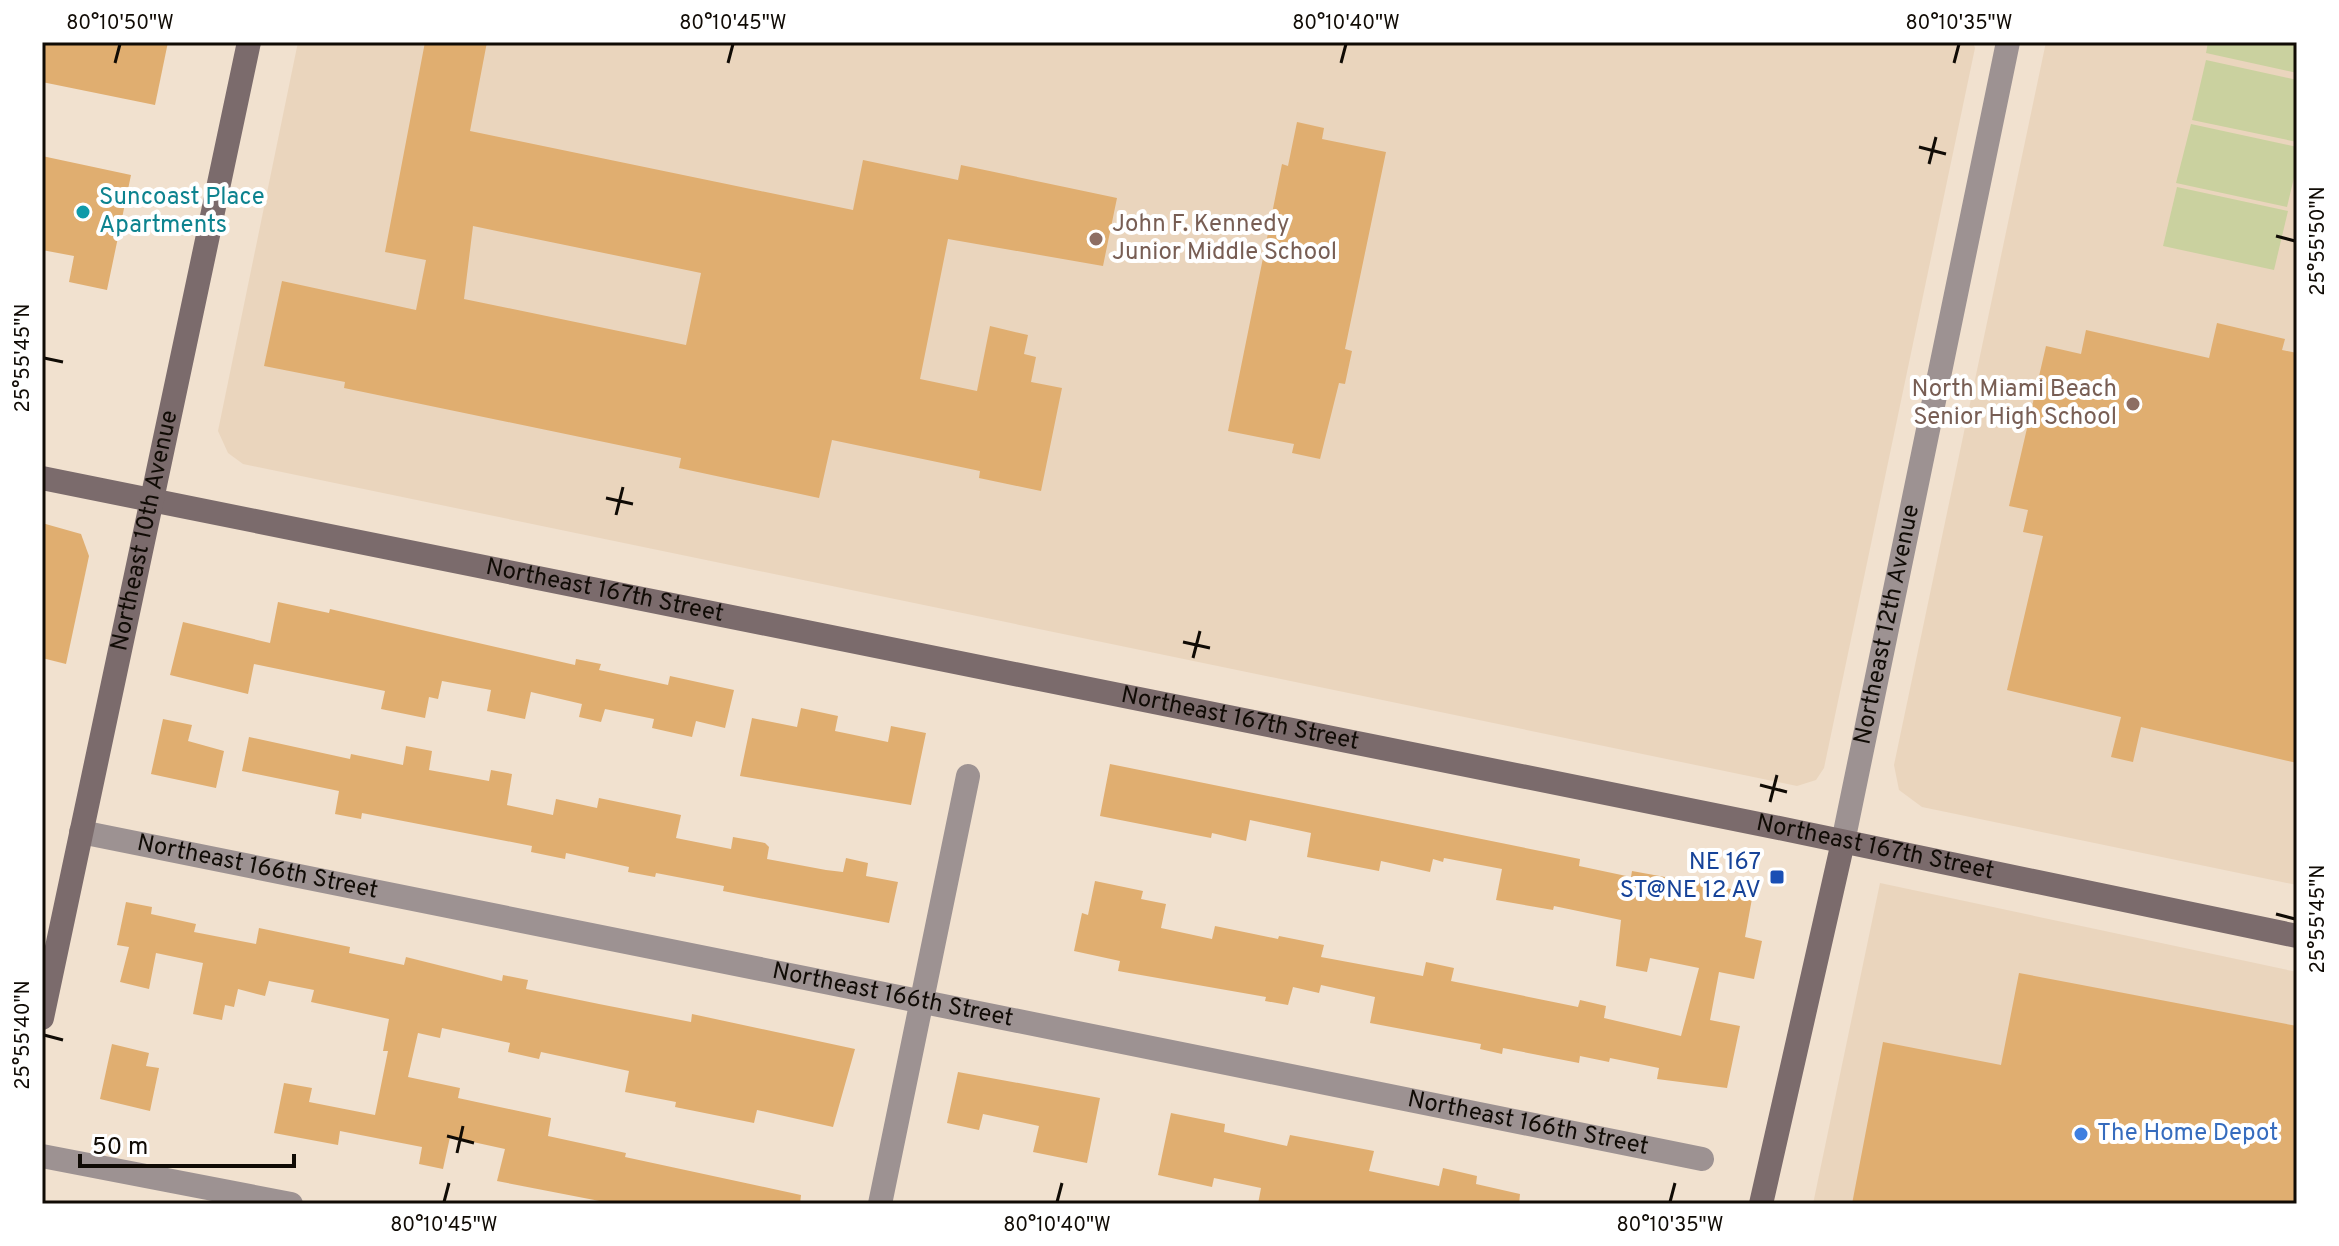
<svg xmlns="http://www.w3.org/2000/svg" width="2339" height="1246" viewBox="0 0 2339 1246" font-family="Overpass,sans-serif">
<rect width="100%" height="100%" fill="#f1e1cf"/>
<g fill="#ead5bd">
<path d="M298,42h1675l2,6 -151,720 -8,12 -19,6 -1554,-322 -15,-11 -10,-22z"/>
<path d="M2046,42h251v843l-375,-78 -23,-17 -5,-25z"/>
<path d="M1880,883l417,89v232h-484z"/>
</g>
<g fill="#cad19f">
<path d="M2208,42h89v31l-91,-20z"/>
<path d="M2206,60l91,20v62l-105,-22z"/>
<path d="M2191,124l106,23v18l-10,42 -111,-24z"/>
<path d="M2177,187l111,24 -14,59 -111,-24z"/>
</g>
<g fill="#e0ae70" fill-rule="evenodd">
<path d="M42,42h126l-13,63 -113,-23z"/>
<path d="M425,42h62l-17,89 383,79 10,-50 95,20 3,-15 156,33 -14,68 -155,-27 -28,140 57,12 13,-65 38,9 -4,19 12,3 -5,25 31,6 -21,103 -62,-13 1,-7 -148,-31 -13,58 -140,-30 2,-10 -337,-70 1,-6 -81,-16 18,-85 134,29 10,-50 -41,-8zM473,226l228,47 -15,72 -222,-46z"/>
<path d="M1297,122l27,6 -2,11 64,13 -41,197 7,2 -7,33 -6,-1 -19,76 -28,-6 2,-9 -66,-13 54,-267 6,2z"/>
<path d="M42,156l89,19 -24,115 -38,-8 5,-26 -32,-6z"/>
<path d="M2217,323l68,16 -3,11 15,3v410l-156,-36 -8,35 -22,-5 10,-40 -114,-27 36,-154 -20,-4 5,-22 -19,-4 37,-160 35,8 5,-24 123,28z"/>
<path d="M42,523l39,11 8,22 -23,108 -24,-6z"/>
<path d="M278,602l51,11 1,-4 245,56 1,-6 25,5 -2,6 69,15 2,-9 64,14 -9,38 -29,-7 -4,16 -40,-9 2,-9 -49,-10 -4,13 -22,-5 3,-13 -51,-12 -6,27 -38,-8 4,-21 -49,-9 -4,18 -9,-2 -4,21 -44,-9 4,-18 -131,-27 -6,30 -78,-19 13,-53 87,21z"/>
<path d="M801,708l37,8 -3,15 53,11 3,-16 35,7 -15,72 -171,-29 12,-58 45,9z"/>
<path d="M163,719l29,6 -4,16 36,10 -8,37 -65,-14z"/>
<path d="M249,737l101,22 1,-5 52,11 3,-19 26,5 -3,19 60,11 2,-11 21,4 -5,31 46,10 3,-16 41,9 2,-10 82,17 -5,23 55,11 2,-12 32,6 4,4 -2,12 59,11 17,2 3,-14 22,5 -2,13 32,6 -9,41 -166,-32 1,-5 -68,-13 -1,4 -27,-5 1,-5 -63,-14 -1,6 -34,-7 1,-6 -170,-33 -1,6 -26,-5 4,-23 -97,-20z"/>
<path d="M1110,764l470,95 -1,7 52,11 1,-6 121,22 -8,44 17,4 -8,38 -35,-7 -9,48 30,6 -13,62 -70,-9 2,-11 -49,-10 -1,4 -29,-6 -1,7 -76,-15 -1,6 -22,-5 1,-5 -111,-21 5,-26 -54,-12 -2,8 -26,-6 -5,18 -23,-4 1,-4 -148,-26 2,-10 -46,-10 8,-38 6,2 7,-34 48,10 -2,8 25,5 -5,24 51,11 3,-13 63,13 1,-3 45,9 -3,12 102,19 3,-14 28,6 -3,13 127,26 2,-7 26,6 -2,12 77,18 18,-68 -49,-10 -3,14 -31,-6 5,-46 -67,-14 -1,4 -57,-10 6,-31 -58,-11 -1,4 -10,-3 -3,13 -49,-11 -2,10 -72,-14 4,-24 -61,-13 -4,21 -34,-8 -1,5 -111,-22z"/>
<path d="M126,902l26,5 -1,7 45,10 -2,8 62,12 3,-16 91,19 -1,6 55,12 2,-8 96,24 1,-6 25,5 -2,9 73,15 92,18 1,-8 163,35 -22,78 -76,-17 -3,13 -79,-16 1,-5 -51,-10 4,-21 -88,-19 -2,7 -31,-7 2,-9 -68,-15 -2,10 -22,-5 -10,44 52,11 -2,10 93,20 -3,18 78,17 -1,4 176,38 -1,9h-185l-118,-23 8,-32 -55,-12 -7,32 -24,-5 3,-17 -82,-16 -2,14 -64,-12 10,-50 28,5 -3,14 66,13 13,-64h-5l6,-32 -78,-17 3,-12 -45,-9 -4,15 -27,-7 -4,18 -9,-2 -3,15 -29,-6 10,-51 -47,-10 -7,36 -29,-7 9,-35 -12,-2z"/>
<path d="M2019,973l278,53v178h-445l31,-162 118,23z"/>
<path d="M112,1044l37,9 -3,13 13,2 -9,43 -50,-12z"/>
<path d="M958,1072l142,26 -13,65 -54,-11 6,-26 -56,-12 -4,16 -32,-7z"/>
<path d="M1171,1113l54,11 -1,8 63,14 3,-11 84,16 -5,20 70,15 4,-18 34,8 -1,8 44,10 -1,10h-261l3,-16 -47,-10 -2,9 -54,-12z"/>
</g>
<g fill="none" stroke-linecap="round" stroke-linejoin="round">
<g stroke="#9d9292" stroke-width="24">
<path id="s1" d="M81,832l1621,327"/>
<path id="s2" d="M1843,842l165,-800"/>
<path d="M42,1156l249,48"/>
<path d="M880,1204l88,-428"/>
</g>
<g stroke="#7b6b6c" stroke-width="24">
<path id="s3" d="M42,478l1742,351 513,107"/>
<path id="s4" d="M42,1018l207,-976"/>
<path d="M1761,1204l82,-362"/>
</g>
</g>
<path fill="none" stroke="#100b05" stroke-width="3" d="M115,63l5,-19M728,63l5,-19M1341,63l5,-19M1954,63l5,-19M1919,147l27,7M1929,164l7,-27M2276,236l19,5M44,358l19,4M606,498l27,6M616,515l7,-28M1183,642l27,6M1193,658l7,-27M1760,785l27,7M1770,802l7,-27M2276,914l19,5M44,1035l19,5M447,1136l27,7M457,1153l6,-27M444,1202l5,-19M1057,1202l5,-19M1670,1202l5,-19"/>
<circle fill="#0f9aa8" stroke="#fff" stroke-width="3" cx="83" cy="212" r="8"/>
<g fill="#8d6e63" stroke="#fff" stroke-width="3">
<circle cx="1096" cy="239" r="8"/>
<circle cx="2133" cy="404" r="8"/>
</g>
<rect fill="#1a4fb4" stroke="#fff" stroke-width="3" x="1769" y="869" width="16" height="16" rx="4"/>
<circle fill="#3f7fe0" stroke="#fff" stroke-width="3" cx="2081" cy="1134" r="8"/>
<g text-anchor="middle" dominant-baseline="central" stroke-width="8" stroke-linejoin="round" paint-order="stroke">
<g font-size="24" fill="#0d838f" stroke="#fff" text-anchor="start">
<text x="99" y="198">Suncoast Place<tspan x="99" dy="28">Apartments</tspan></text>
</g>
<g font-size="24" fill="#785e54" stroke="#fff" text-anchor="start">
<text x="1112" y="225">John F. Kennedy<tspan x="1112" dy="28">Junior Middle School</tspan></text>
<text x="2117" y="390" text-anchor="end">North Miami Beach<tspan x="2117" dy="28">Senior High School</tspan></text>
</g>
<g font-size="24" fill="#100b05" stroke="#fff">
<text stroke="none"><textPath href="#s4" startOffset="498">Northeast 10th Avenue</textPath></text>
<text stroke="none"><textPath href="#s3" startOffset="574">Northeast 167th Street</textPath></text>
<text stroke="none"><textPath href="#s2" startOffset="222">Northeast 12th Avenue</textPath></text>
<text stroke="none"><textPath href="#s3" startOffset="1222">Northeast 167th Street</textPath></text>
<text stroke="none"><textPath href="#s3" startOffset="1870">Northeast 167th Street</textPath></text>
<text stroke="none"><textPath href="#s1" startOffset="180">Northeast 166th Street</textPath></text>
<text stroke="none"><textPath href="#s1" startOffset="828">Northeast 166th Street</textPath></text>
<text stroke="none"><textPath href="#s1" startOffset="1476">Northeast 166th Street</textPath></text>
</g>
<g font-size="24" fill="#164399" stroke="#fff" text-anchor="end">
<text x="1761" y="863">NE 167<tspan x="1761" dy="28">ST@NE 12 AV</tspan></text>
</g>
<g font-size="24" fill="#366cbe" stroke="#fff" text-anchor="start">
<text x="2097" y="1134">The Home Depot</text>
</g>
</g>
<rect width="2339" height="1246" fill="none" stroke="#ffffff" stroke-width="88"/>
<path d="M80 1154v12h214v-12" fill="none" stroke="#100b05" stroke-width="4"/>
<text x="92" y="1154" font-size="24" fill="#100b05" stroke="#ffffff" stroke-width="6" paint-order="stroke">50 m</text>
<rect x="44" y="44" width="2251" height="1158" fill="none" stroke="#100b05" stroke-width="3"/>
<g font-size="20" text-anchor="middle" fill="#100b05">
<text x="120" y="29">80°10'50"W</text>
<text x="733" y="29">80°10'45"W</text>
<text x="1346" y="29">80°10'40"W</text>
<text x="1959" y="29">80°10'35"W</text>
<text transform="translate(2317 241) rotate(-90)" y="7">25°55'50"N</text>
<text transform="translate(22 358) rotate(-90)" y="7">25°55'45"N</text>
<text transform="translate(2317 919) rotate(-90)" y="7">25°55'45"N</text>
<text transform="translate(22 1035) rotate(-90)" y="7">25°55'40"N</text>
<text x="444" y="1231">80°10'45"W</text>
<text x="1057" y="1231">80°10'40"W</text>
<text x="1670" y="1231">80°10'35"W</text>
</g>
</svg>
